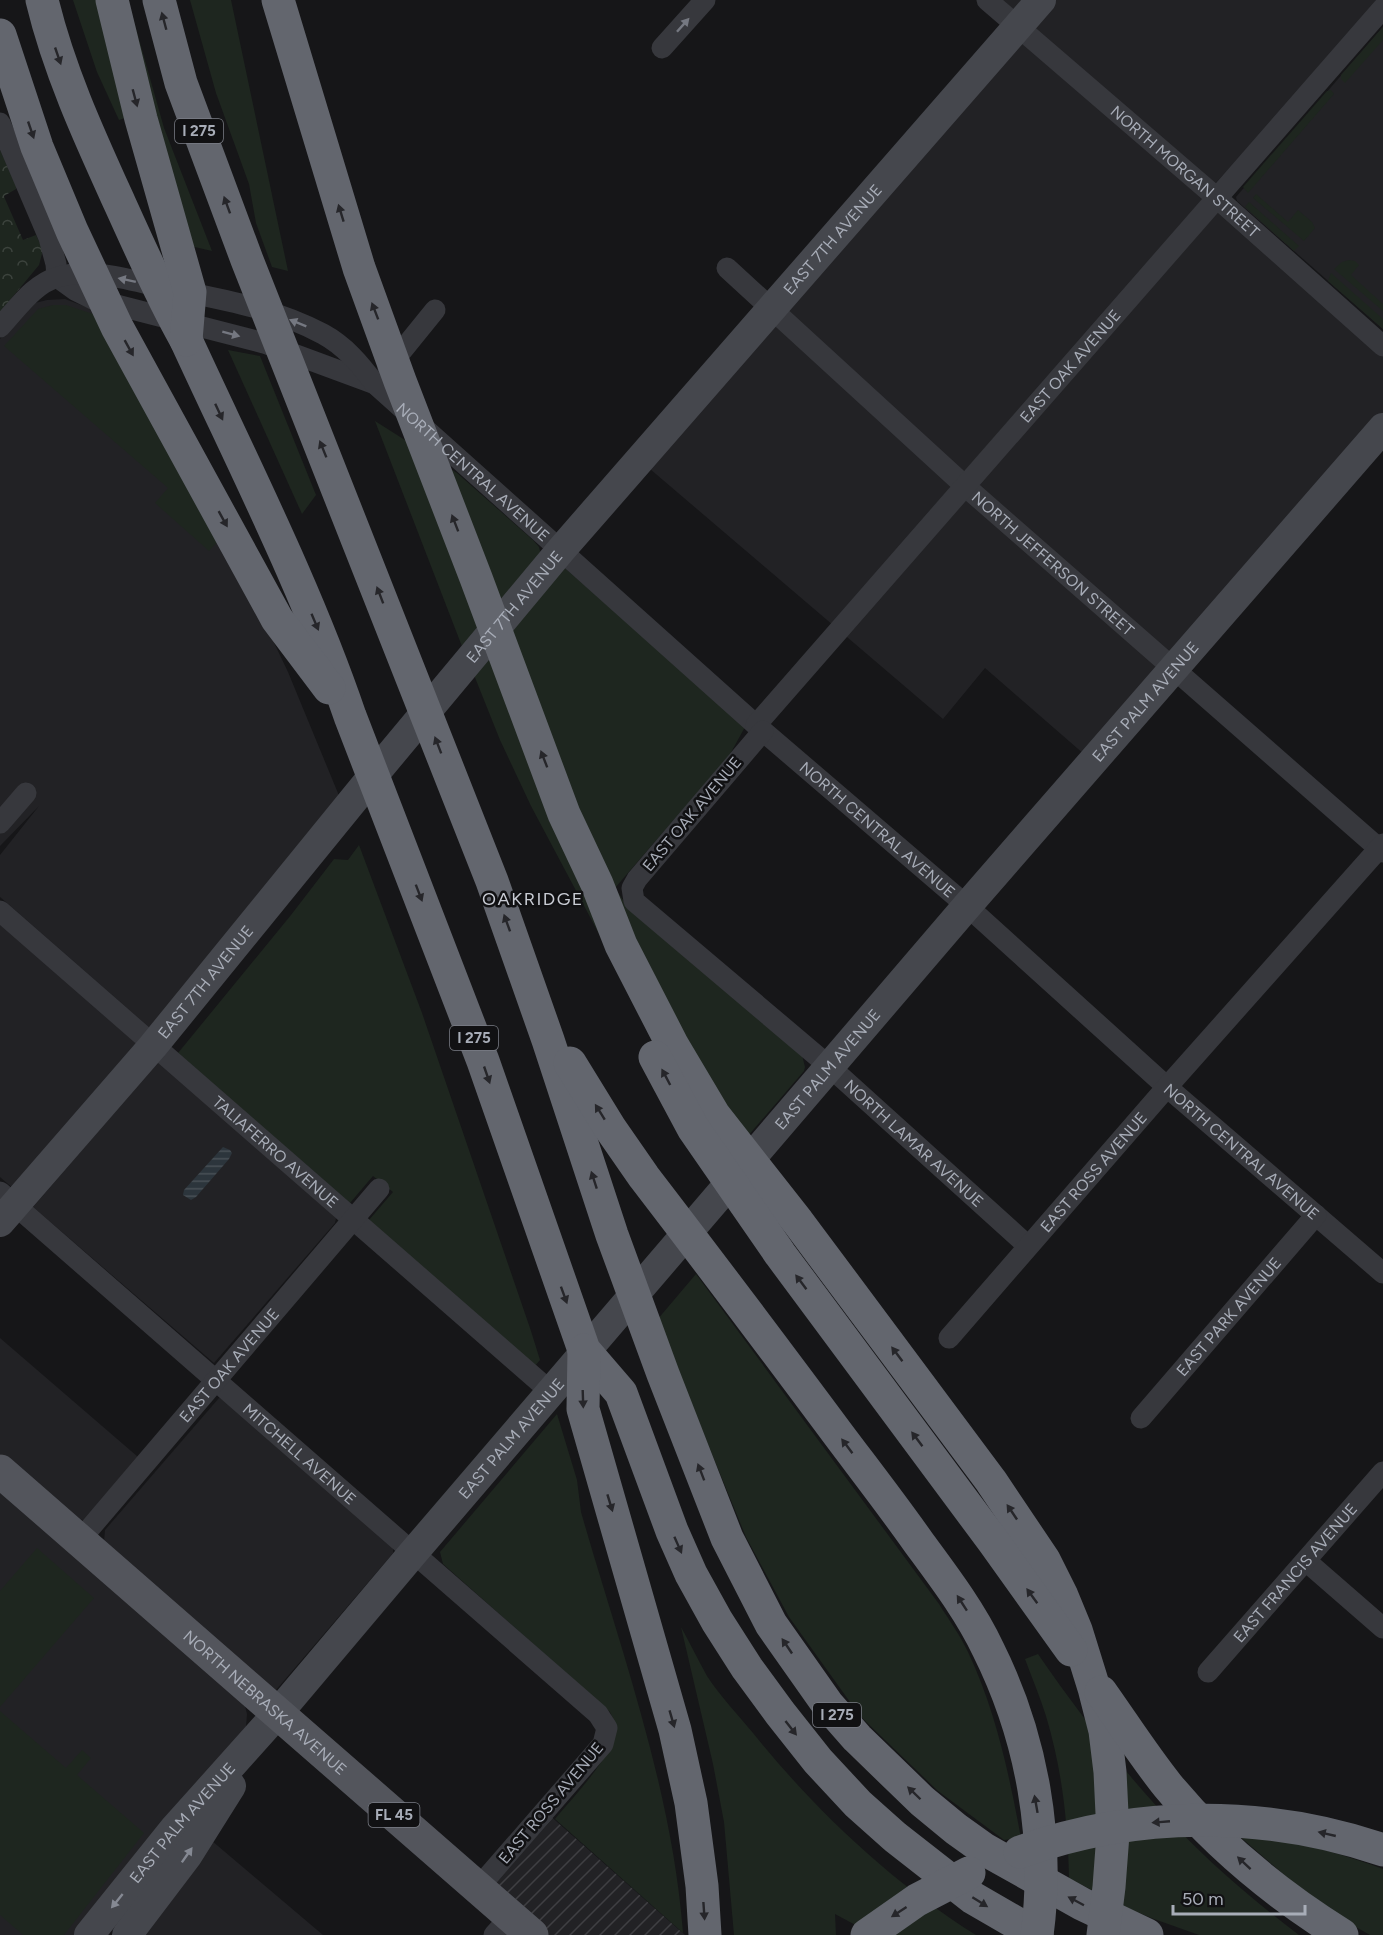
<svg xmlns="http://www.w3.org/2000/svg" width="1383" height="1935" viewBox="0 0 1383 1935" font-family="Figtree,sans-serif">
<defs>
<pattern id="industrial-furrows" width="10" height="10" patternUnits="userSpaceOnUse" patternTransform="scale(1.5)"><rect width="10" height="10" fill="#222225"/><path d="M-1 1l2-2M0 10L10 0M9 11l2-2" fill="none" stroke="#3f3f43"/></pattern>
<pattern id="park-crowns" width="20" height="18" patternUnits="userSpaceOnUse" patternTransform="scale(1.5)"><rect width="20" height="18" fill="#1e261f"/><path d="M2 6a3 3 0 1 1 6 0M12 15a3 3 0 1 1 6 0" fill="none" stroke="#3c433d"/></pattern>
<pattern id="water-rules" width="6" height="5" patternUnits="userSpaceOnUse" patternTransform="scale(1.5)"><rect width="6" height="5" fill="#2c353c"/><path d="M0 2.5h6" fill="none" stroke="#485056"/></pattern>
</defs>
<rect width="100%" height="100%" fill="#161618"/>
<g fill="#222225">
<path d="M1002,0h380l-178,196 179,154v68l-298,337 -100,-87 -42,51 -300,-256 386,-438z"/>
<path d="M1383,27v302l-146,-128 -1,-4z"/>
<path d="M65,299l32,12 161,298 30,63 52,126 -189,231 -151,-132v-42l39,-49 -39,40v-507l21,-24 14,-12 12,-3z"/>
<path d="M0,923l139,122 -124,145 -15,-13z"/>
<path d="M158,1061l178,157 -1,5 -121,140 -181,-156z"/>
<path d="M0,1338l138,119 -55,63 -10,-2 -73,-64z"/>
<path d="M219,1398l5,1 167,146 2,4v4l-4,5 -113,132 -172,-148 1,-12z"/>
<path d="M0,1489l245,217 2,8 -1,13 -170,208h-76z"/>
<path d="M205,1835l118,100h-192z"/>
</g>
<path fill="url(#industrial-furrows)" d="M548,1814l137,121h-147l-54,-48z"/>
<g fill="#1e261f">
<path d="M73,0h30l28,116 -12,4 -22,-48z"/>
<path d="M128,0l36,128 48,123 -26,-6z"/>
<path d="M190,0h41l57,271 -16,-4 -16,-44 -7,-39 -33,-91z"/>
<path d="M1383,27v13l-38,43 -4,-4v-4z"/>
<path d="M1331,90l3,4 -86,99 -5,-6 84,-96z"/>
<path d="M1256,194l32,28 10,-12 14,12 3,6 -11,13 -51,-43z"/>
<path d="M1249,202l50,44 -5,5 -49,-44z"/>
<path d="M1349,260l6,1 4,4 -8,10 32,29v7l-49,-42 8,-7z"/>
<path d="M1331,273l52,46v10l-55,-48z"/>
<path d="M53,305h13l33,11 123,221 -13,14 -54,-48 13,-15 -164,-142 34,-37z"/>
<path d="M228,350l32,6 56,139 -14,19z"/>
<path d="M375,421l82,52 76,67 6,7 2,8 -78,94z"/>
<path d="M560,567l6,2 179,158 -16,29 -114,132 8,12 179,155 3,12 -1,4 -63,73 -134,-195 -76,-143 -31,-66 -28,-70z"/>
<path d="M359,845l63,168 109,318 9,29 -5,6 -166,-146 24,-28 -20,-16 -23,27 -172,-150 113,-138 43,-56 14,1z"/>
<path d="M696,1274l243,330c10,16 21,31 29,48 28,59 41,122 53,186l-17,2 -66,-49 -78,-75 -71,-99 -43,-80 -89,-217z"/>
<path d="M557,1414l20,66 4,32c40,139 91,277 102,421l-128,-114c16,-20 64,-68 60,-94 -1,-4 -3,-9 -5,-13l-167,-148 -3,-12z"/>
<path d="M37,1548l57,50 -94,109v-116z"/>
<path d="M681,1627c9,16 17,33 26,49 13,20 31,39 46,57 63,78 138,149 223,202h-102l-39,-21 1,21h-102l-10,-113 -11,-58z"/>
<path d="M1038,1654c40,58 90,124 140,175 37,39 78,73 121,106h-100l-45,-16 -34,-14 -51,-27c-1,-55 -7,-109 -23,-162 -6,-19 -14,-38 -21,-57z"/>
<path d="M0,1711l66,57 16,-18 9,8 -14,17 67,58 -80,102h-41l-23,-20z"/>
<path d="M1238,1835c49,4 99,17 145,34v66h-13l-16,-9 -65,-47z"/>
</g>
<path fill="url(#park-crowns)" d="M0,150l16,35v4l-12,7 1,3 18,41 13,-5 7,15 -4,15 -39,47z"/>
<path fill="url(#water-rules)" d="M223,1147l7,3 2,3 -3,6 -33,38 -5,3 -8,-5 1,-5z"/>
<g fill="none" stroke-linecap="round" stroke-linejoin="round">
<g stroke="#37383d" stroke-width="21">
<path id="s1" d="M987,0l230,198 166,148"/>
<path d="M662,48l43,-48"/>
<path d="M0,123l49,115 7,26 1,13 18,13 18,9 171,44 111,41"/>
<path id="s2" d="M727,268l238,218 418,366"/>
<path id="s3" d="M0,327c17,-18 33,-43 58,-50 34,-10 74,4 108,11 53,11 109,20 157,46 22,12 37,30 52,50l381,341 211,181 200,181 216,186"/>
<path d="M388,368l47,-58"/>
<path id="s4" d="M756,725l627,-717"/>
<path id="s5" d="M763,731l-126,148 -5,9 2,13 196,166 198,179"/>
<path d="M0,823l26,-30"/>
<path id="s6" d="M0,911l551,481"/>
<path id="s7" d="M0,1192l598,522 9,14 -4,16 -125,144"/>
<path id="s8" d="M949,1338l218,-251 216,-243"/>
<path id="s9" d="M1141,1418l175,-203"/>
<path id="s10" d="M79,1541l300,-352"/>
<path d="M1306,1561l77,67"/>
<path id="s11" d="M1208,1672l175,-200"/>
<path d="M494,1935l17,-19"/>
</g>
<g stroke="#45474d" stroke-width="30">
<path id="s12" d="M0,1222l153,-176 228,-280 180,-216 480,-550"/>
<path id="s13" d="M89,1935l86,-107 103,-115 135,-160 554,-647 416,-478"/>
<path d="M127,1935l60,-79 44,-70"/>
</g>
<path stroke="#53555c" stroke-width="33" id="s14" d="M0,1471l532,464"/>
<g stroke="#63666e" stroke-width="33">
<path d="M42,0c17,71 48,138 78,204 21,46 41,92 66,136 57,124 120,247 164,376l133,345 101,289 37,43 51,138 19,43 26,47 30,47 33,45 38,48 40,43 37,33 78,61 64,37"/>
<path d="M112,0l29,119 49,173 -4,48"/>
<path d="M159,0l22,83 66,177 245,621 56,159 64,195 51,139 64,164 44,86 57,81 29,33 65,63 34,28 28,20 98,55 65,31"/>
<path d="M278,0l81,268 41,113 76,197 88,236 33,70 24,61 52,101 41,69 84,107 193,259 53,79 18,36 14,34 18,58 11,43 5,41 3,62 -4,53 -6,48"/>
<path d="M0,35l37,112 35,84 45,96 160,292 52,69"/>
<path d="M655,1057l38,71 87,126 213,287 78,109"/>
<path d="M570,1063l40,65 34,49c66,86 130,171 194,257 27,36 55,72 81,109 25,34 51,68 69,106 44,88 62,189 49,286"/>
<path d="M584,1350l-1,59 92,321 16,73 11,83 3,49"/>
<path d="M1101,1692c22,31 43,64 67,94 48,58 110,109 174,149"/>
<path d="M1020,1852c115,-42 247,-42 363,-2"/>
<path d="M867,1935l50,-35 52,-27"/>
</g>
</g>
<defs><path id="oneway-solid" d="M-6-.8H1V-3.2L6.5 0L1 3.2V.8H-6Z" transform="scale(1.5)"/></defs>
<g fill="#26262a">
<use href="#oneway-solid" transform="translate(164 21) rotate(-105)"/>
<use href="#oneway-solid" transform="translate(58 56) rotate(71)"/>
<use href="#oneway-solid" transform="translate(135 98) rotate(75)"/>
<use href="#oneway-solid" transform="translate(31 130) rotate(71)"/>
<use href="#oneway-solid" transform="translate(227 205) rotate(-110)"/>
<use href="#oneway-solid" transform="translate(341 213) rotate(-107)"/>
<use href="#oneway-solid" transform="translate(375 311) rotate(-111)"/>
<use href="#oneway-solid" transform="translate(129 348) rotate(61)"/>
<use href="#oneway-solid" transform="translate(219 412) rotate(65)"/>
<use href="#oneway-solid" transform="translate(323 449) rotate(-112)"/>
<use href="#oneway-solid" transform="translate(223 519) rotate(61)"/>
<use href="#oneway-solid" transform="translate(455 523) rotate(-111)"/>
<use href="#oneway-solid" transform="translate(380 595) rotate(-111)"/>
<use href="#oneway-solid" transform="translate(315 622) rotate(67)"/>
<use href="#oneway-solid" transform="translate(438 745) rotate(-111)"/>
<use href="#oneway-solid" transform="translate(544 759) rotate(-111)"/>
<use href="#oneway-solid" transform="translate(419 893) rotate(69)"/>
<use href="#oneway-solid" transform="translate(507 923) rotate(-110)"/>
<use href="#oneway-solid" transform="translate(487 1075) rotate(71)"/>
<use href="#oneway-solid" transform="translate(666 1077) rotate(-118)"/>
<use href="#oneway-solid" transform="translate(600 1112) rotate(-122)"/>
<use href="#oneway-solid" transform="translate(594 1180) rotate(-108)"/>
<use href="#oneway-solid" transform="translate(801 1282) rotate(-127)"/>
<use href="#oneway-solid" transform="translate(564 1295) rotate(70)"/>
<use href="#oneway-solid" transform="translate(897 1354) rotate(-127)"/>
<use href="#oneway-solid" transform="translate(583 1399) rotate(88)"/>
<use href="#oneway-solid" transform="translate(917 1439) rotate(-127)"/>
<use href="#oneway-solid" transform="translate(847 1446) rotate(-127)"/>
<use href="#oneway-solid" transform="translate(701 1472) rotate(-111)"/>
<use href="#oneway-solid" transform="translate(610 1503) rotate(73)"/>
<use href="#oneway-solid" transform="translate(1012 1512) rotate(-124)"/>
<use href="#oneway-solid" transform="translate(678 1545) rotate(66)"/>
<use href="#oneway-solid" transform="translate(1032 1596) rotate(-126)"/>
<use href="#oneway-solid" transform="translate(962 1603) rotate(-123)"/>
<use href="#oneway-solid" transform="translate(787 1646) rotate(-124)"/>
<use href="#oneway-solid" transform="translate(672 1719) rotate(74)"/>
<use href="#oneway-solid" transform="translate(791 1728) rotate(52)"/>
<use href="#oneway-solid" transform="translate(914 1793) rotate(-136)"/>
<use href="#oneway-solid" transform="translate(1036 1804) rotate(-100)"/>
<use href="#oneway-solid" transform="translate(1161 1822) rotate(175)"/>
<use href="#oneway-solid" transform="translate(1327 1834) rotate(-167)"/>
<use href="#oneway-solid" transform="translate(1244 1863) rotate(-137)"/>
<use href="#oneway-solid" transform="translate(1076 1901) rotate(-152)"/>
<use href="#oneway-solid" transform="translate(980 1902) rotate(32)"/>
<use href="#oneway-solid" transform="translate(704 1911) rotate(86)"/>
<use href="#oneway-solid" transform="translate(899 1912) rotate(147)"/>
</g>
<g fill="#757881">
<use href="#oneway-solid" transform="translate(683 25) rotate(-48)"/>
<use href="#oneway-solid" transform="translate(127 280) rotate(-168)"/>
<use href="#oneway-solid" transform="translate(298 323) rotate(-158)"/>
<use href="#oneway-solid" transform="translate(231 334) rotate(15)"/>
</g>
<g fill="#858993">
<use href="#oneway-solid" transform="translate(187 1855) rotate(-55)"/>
<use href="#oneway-solid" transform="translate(117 1901) rotate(129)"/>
</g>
<g text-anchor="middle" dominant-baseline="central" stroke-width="5" stroke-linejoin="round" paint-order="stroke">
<g fill="#111113" stroke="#7b7e86" stroke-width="1.5">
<rect x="175" y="119" width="48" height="24" rx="4.5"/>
<rect x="450" y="1026" width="48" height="24" rx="4.5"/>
<rect x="813" y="1703" width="48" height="24" rx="4.5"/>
<rect x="368.5" y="1803" width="51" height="24" rx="4.5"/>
</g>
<g font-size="15" font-weight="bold" fill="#a8adb8">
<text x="199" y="131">I 275</text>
<text x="474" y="1038">I 275</text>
<text x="837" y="1715">I 275</text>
<text x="394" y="1815">FL 45</text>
</g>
<g font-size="16" fill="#a8adb8" stroke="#111113">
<text stroke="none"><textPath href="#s1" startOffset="262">NORTH MORGAN STREET</textPath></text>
<text stroke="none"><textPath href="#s12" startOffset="1288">EAST 7TH AVENUE</textPath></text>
<text stroke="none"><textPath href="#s4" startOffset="477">EAST OAK AVENUE</textPath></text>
<text stroke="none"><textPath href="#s3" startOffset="556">NORTH CENTRAL AVENUE</textPath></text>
<text stroke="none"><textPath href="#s2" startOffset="440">NORTH JEFFERSON STREET</textPath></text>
<text stroke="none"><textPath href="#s12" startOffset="802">EAST 7TH AVENUE</textPath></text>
<text stroke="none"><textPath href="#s13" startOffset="1624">EAST PALM AVENUE</textPath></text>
<text transform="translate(692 814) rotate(-50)">EAST OAK AVENUE</text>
<text stroke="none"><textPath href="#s3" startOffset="1096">NORTH CENTRAL AVENUE</textPath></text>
<text stroke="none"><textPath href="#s12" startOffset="316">EAST 7TH AVENUE</textPath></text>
<text stroke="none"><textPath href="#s13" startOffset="1138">EAST PALM AVENUE</textPath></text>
<text stroke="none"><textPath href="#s5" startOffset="588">NORTH LAMAR AVENUE</textPath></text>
<text stroke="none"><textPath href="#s3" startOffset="1582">NORTH CENTRAL AVENUE</textPath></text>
<text stroke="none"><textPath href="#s6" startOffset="366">TALIAFERRO AVENUE</textPath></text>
<text stroke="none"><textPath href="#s8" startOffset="220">EAST ROSS AVENUE</textPath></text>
<text stroke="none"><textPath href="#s9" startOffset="134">EAST PARK AVENUE</textPath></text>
<text stroke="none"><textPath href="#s10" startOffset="231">EAST OAK AVENUE</textPath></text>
<text stroke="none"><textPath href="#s13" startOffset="652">EAST PALM AVENUE</textPath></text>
<text stroke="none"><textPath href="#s7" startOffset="398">MITCHELL AVENUE</textPath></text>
<text stroke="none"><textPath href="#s11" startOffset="132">EAST FRANCIS AVENUE</textPath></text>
<text stroke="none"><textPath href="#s14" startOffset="352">NORTH NEBRASKA AVENUE</textPath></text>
<text transform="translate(551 1803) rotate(-50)">EAST ROSS AVENUE</text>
<text stroke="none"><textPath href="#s13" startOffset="146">EAST PALM AVENUE</textPath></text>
</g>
<g font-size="18" letter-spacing="1.5" fill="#c9ccd4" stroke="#111113">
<text x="533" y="899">OAKRIDGE</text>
</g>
</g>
<path d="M1173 1905v9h132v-9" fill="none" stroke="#a8adb8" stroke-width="3"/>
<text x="1182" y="1905" font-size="18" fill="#a8adb8" stroke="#111113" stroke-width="4.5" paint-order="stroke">50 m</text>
</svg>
